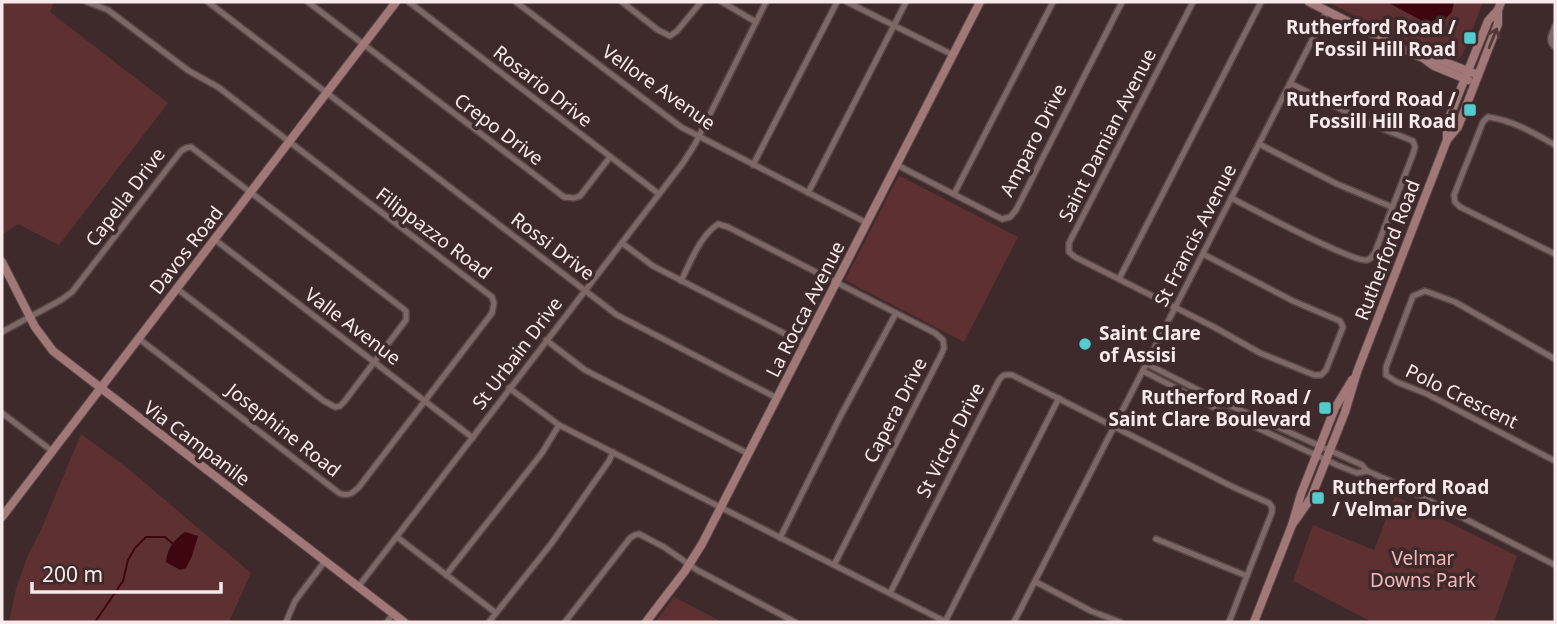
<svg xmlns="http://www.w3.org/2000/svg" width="1557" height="624" viewBox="0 0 1557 624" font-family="'Noto Sans',sans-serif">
<rect width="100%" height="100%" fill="#3e2a2b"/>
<g fill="#5f3032" fill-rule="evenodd">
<path d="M2,2h52l-4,10 118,91 -109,142 -41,-21 -16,11z"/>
<path d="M1328,2h155l-21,54 -5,4 -55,-20z"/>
<path d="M900,176l118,61 -54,105 -119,-62 53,-103z"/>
<path d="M81,434l45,33 125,106 -22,49h-220l7,-33 12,-34 13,-25zM184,532l14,4 -32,26c2,-15 7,-20 18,-30z"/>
<path d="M1395,496l122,60 -23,66h-122l-79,-41 20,-56 61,25z"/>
<path d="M674,597l48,25h-67z"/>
</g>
<g fill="#3e060f">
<path d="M1387,2h67l-2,10 -14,14 -10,-2z"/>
<path d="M185,532l13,4 -6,20 -6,12 -6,2 -14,-8c2,-15 7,-21 19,-30z"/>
</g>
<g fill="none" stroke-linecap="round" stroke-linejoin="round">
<path stroke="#3e060f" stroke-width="2" d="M95,622l28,-41 5,-21 7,-12 11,-11h19l7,6"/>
<g stroke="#574747" stroke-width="8">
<g id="street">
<path d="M87,2l21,8 81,61 29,16 274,210 2,6 -2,10 -133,174c-6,6 -11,10 -20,6l-201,-155"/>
<path d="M208,2l409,313 160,83"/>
<path d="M308,2l256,195 10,1 6,-2 30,-39"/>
<path d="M409,2l250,192"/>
<path d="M516,2l165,125 186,96"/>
<path d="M622,2l36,28 12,6 7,-5 24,-29"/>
<path d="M722,2l34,20"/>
<path d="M847,2l106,53"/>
<path d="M1193,2l-124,241v9l6,5 139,70 46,26 54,22h7l5,-5 17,-43 -3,-6 -47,-20 -90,-47"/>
<path d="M1555,26c-3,8 -8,15 0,21"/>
<path d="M1259,144l78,40 55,23"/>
<path d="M1555,145c-21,-12 -43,-25 -67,-28l-5,5 -29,73 1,7 5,5 95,47"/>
<path d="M753,165l84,-163"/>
<path d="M897,165l105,54 8,-2 6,-7 106,-208"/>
<path d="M808,193l98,-191"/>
<path d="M954,194l99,-192"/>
<path d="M1231,198c20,10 122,65 136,62 4,-1 6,-4 8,-8l38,-98 2,-7 -2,-6 -47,-19 -76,-39"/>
<path d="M214,239l259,199"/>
<path d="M622,243l31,23 152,78"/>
<path d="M1119,279l142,-277"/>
<path d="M681,281c10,-20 19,-45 37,-57l10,3 207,106 8,7 1,8 -3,7 -107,210"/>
<path d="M2,332l59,-32 11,-8 109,-141 5,-3 5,-1 210,160 5,4v9l-62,82 -4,4 -5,1 -11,-6 -148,-113"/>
<path d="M546,340l39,30 164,84"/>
<path d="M1555,359l-100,-57 -30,-11 -12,5 -27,71v8l11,7 30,12 128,67"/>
<path d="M1147,364l75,38 140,63 5,6 28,12 160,82"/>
<path d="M1143,371l76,39 118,55 20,8 10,-2"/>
<path d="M509,388l50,37 387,197"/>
<path d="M2,413l50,38"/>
<path d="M397,537l99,76"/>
<path d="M780,538l60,-121 56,-104"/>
<path d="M1156,539l91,37"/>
<path d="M446,575l96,-122 17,-28"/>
<path d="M1036,582l55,29 29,11"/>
<path d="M358,587l325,-424 12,-19 71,-142"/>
<path d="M890,593l108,-211c4,-7 6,-8 14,-7l221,112 36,16 3,4v5l-43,110"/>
<path d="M286,622l9,-21 30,-40"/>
<path d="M387,622l6,-8"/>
<path d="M489,622l62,-78 58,-83 4,-9"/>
<path d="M565,622l65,-84 5,-3 4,-1 25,13 33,23 98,52"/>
<path d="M945,622l114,-224"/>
<path d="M1014,622l313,-611"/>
</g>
</g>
<g stroke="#574747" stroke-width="10">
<g id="secondary">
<path d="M1309,2l96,48 15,7 17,2 41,16"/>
<path d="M1423,58l11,8 34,14"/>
<path d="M1447,140l11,-13 40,-103v-14l3,-8"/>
<path d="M2,262l33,65 18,24 351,271"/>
<path d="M2,517l394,-515"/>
<path d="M1292,525l19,-27 34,-86 12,-40 90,-232v-17l41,-102 10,-11"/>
<path d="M646,622l39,-51 17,-27 278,-542"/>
<path d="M1254,622l38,-97 9,-31 34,-86 17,-28"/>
</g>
</g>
<use href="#street" stroke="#7e6767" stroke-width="5"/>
<use href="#secondary" stroke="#a17778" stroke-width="8"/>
</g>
<defs><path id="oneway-shaft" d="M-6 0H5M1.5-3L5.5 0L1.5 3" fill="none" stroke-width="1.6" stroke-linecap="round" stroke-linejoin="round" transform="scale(1.75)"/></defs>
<use stroke="#52393a" href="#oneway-shaft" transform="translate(1493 38) rotate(-68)"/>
<g fill="#52ccd0" stroke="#3e2a2b" stroke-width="2.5">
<rect x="1463" y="31" width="14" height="14" rx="3.5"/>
<rect x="1463" y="103" width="14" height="14" rx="3.5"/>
<circle cx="1085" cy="344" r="7"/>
<rect x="1318" y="401" width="14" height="14" rx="3.5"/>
<rect x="1311" y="491" width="14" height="14" rx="3.5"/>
</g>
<g text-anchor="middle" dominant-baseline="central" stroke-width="7" stroke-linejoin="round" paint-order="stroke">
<g font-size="19" font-weight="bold" fill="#f8eaea" stroke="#3e2a2b" text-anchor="end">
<text x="1456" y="27">Rutherford Road /<tspan x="1456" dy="22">Fossil Hill Road</tspan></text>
<text x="1456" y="99">Rutherford Road /<tspan x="1456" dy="22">Fossill Hill Road</tspan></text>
<text x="1099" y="333" text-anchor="start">Saint Clare<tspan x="1099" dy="22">of Assisi</tspan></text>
<text x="1311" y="397">Rutherford Road /<tspan x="1311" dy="22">Saint Clare Boulevard</tspan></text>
<text x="1332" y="487" text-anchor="start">Rutherford Road<tspan x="1332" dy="22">/ Velmar Drive</tspan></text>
</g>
<g font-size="19" fill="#f8eaea" stroke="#3e2a2b">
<text transform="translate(543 86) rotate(38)">Rosario Drive</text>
<text transform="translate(659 87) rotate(35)">Vellore Avenue</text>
<text transform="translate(499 129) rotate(37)">Crepo Drive</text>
<text transform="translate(1107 135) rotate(-63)">Saint Damian Avenue</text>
<text transform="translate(1033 140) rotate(-63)">Amparo Drive</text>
<text transform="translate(125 197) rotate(-53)">Capella Drive</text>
<text transform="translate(434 233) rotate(37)">Filippazzo Road</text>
<text transform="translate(1195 235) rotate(-63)">St Francis Avenue</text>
<text transform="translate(553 246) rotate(37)">Rossi Drive</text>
<text transform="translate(186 250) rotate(-52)">Davos Road</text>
<text transform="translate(1387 250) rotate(-69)">Rutherford Road</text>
<text transform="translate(805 309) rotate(-63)">La Rocca Avenue</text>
<text transform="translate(353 326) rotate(37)">Valle Avenue</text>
<text transform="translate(517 353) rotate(-53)">St Urbain Drive</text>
<text transform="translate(1462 396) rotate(26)">Polo Crescent</text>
<text transform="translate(895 410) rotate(-63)">Capera Drive</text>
<text transform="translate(284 430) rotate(38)">Josephine Road</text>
<text transform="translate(950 440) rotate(-63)">St Victor Drive</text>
<text transform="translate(197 443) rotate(37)">Via Campanile</text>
</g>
<g font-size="19" fill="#f3b7b8" stroke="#3e2a2b">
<text x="1423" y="558">Velmar<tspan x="1423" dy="22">Downs Park</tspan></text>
</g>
</g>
<rect width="1557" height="624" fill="none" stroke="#f8eaea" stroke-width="7"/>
<path d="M32 582v10h189v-10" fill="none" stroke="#f8eaea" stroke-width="3.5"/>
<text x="42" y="582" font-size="21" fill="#f8eaea" stroke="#3e2a2b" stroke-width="5" paint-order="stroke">200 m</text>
</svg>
